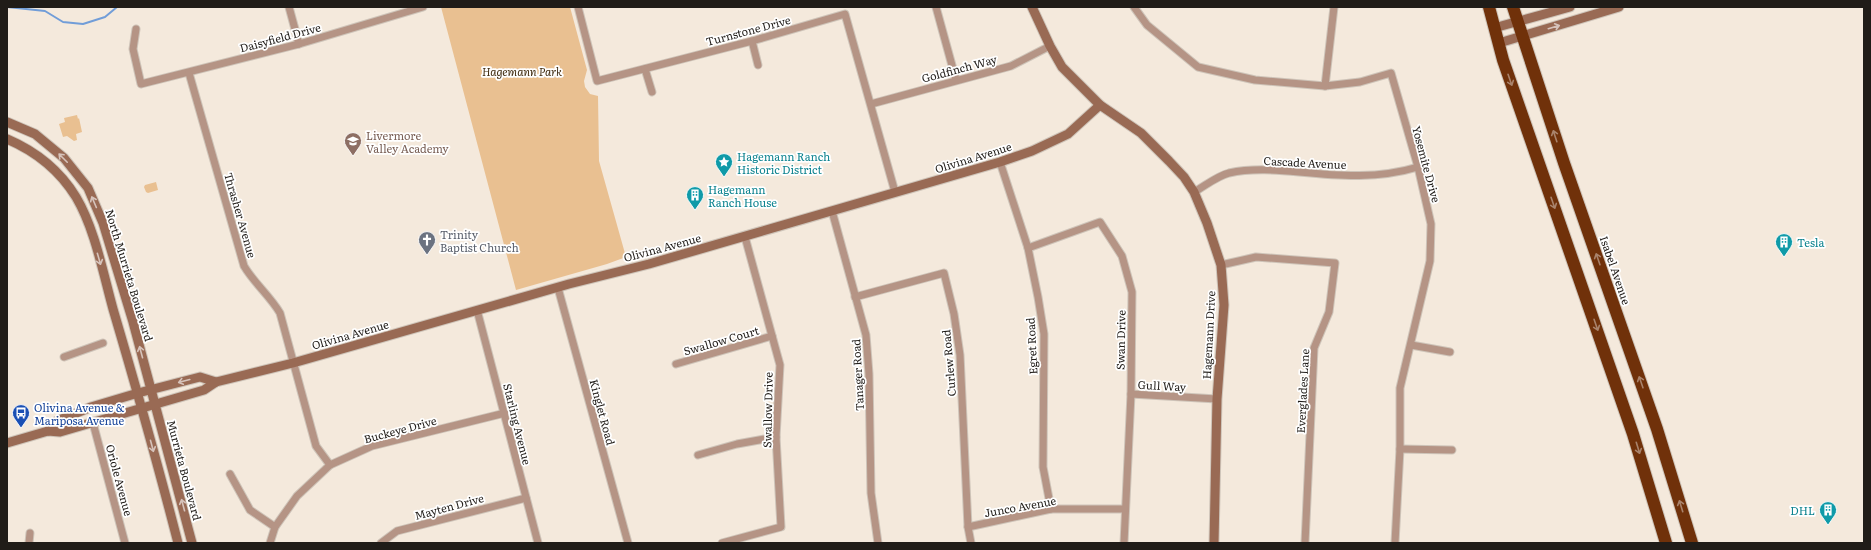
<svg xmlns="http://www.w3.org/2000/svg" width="1871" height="550" viewBox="0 0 1871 550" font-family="Literata,serif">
<rect width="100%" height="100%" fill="#f4e9dc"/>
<g fill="#e9c091">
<path d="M441,7h129l17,63 -3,11 1,6 5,7 8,2 1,65 27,96 -19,7 -91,26z"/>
<path d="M77,115l1,4 1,-1 3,14 -6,2 1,6 -3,1 -7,-5 -4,1 -4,-13 6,-2 -1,-4z"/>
<path d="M156,182l2,8 -10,3 -2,-1 -2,-5 1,-2z"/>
</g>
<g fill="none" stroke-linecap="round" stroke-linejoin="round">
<path stroke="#719dd8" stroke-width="2" d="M7,7l38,4 18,11 20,2 22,-7 12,-10"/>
<g stroke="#cec4b9" stroke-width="9">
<g id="street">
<path d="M289,7l10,37"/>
<path d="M578,7l19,74 155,-40 93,-27 50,178"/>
<path d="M936,7l20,73"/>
<path d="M1134,7l13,18 51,42 57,13 70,6 35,-4 31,-9 27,94 13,57 -1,37 -30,127v61l-5,94"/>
<path d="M136,29l-3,20 8,35 158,-40 124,-37"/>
<path d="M752,41l6,24"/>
<path d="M645,69l7,23"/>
<path d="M189,73l55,193c10,17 26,30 36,47l36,133 14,19"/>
<path d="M1325,86l9,-79"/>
<path d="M871,104l140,-38 39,-20"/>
<path d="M1000,162l28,86 10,49 6,37 -1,133 8,42"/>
<path d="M1194,192c11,-6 23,-16 35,-19 23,-5 48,-3 70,-1 42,4 79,7 119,-5"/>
<path d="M832,211l34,124 3,39 2,119 7,50"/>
<path d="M1028,248l72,-26 22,34 10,36 -1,102 -7,149"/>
<path d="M1221,265l35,-8 79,6 -6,49 -15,36 -9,195"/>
<path d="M558,288l70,255"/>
<path d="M855,297l89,-24 10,41 6,41 8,172 3,16"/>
<path d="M477,310l61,233"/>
<path d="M1411,345l39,7"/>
<path d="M64,357l39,-14"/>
<path d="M676,364l96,-28"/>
<path d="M1131,394l86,5"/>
<path d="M93,423l32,120"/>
<path d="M1400,449l52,1"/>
<path d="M698,455l39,-11 39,-7"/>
<path d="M230,474l20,36 25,17"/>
<path d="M968,527l83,-18h73"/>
<path d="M29,543l1,-10"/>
<path d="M270,543l5,-16 22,-31 33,-31 42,-19 133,-33"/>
<path d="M381,543l16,-12 129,-33"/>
<path d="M722,543l59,-16 -5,-90 4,-72 -35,-128"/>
</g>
</g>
<g stroke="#cec4b9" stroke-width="11">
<g id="secondary">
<path d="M1032,7l18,39 12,21 38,38 41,28 28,28 15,16 10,15 13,31 14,42 3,40 -7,94 -3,144"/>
<path d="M1494,28l76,-21"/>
<path d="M1499,43l120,-36"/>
<path d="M7,122l28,12 29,24 24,30 15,35 30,99 59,221"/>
<path d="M7,139c28,12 53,32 69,58 19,32 27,76 37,112 23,78 45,156 65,234"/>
<path d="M48,431l9,-10 34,-14 47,-14 62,-16 16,5"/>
<path d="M7,443l41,-12 12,1 144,-42 12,-8 77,-19 276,-79 80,-20 351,-102 32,-11 36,-17 32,-29"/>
</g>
</g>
<g stroke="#cec4b9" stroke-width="14">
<g id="highway">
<path d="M1489,7l14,53 130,374 33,109"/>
<path d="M1513,7l51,156 93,266 35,114"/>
</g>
</g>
<use href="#street" stroke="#b59485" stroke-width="7"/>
<use href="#secondary" stroke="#996a54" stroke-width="9"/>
<use href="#highway" stroke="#70310a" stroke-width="12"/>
</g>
<defs><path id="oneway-shaft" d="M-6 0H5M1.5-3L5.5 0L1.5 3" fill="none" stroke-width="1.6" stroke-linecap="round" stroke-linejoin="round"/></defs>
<g stroke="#d6c3bb">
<use href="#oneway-shaft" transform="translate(1554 27) rotate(-16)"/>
<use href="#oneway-shaft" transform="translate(63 158) rotate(-135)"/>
<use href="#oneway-shaft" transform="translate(94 202) rotate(-113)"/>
<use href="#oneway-shaft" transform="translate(99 259) rotate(74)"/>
<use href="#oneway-shaft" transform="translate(141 352) rotate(-105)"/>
<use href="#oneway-shaft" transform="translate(184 381) rotate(165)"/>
<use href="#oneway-shaft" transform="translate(152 446) rotate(75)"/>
<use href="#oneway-shaft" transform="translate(183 505) rotate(-105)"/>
</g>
<g stroke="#a9836c">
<use href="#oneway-shaft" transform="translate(1510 80) rotate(71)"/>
<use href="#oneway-shaft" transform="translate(1555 136) rotate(-108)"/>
<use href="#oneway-shaft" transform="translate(1553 203) rotate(71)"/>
<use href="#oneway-shaft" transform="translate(1598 259) rotate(-109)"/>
<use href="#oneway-shaft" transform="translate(1596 325) rotate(71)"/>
<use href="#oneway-shaft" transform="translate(1641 382) rotate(-109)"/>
<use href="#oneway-shaft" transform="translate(1638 448) rotate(73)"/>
<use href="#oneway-shaft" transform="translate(1681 506) rotate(-107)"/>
</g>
<defs>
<g id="school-pin" transform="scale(0.9)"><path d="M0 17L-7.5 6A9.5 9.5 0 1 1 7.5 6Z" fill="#8d6e63" stroke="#fff"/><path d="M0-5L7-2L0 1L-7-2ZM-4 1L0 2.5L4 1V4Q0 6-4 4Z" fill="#fff"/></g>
<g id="sight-pin" transform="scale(0.9)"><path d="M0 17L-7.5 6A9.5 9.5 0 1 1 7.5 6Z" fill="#0f9aa8" stroke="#fff"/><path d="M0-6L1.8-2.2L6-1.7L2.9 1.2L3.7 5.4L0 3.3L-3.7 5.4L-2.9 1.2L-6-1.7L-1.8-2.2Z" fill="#fff"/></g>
<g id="building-pin" transform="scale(0.9)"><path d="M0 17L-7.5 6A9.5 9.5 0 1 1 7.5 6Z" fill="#0f9aa8" stroke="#fff"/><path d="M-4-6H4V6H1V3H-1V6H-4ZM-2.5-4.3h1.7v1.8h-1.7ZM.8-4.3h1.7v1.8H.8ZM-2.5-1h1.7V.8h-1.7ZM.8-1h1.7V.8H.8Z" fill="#fff"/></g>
<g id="church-pin" transform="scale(0.9)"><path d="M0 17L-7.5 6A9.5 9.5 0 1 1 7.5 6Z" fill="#6b7280" stroke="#fff"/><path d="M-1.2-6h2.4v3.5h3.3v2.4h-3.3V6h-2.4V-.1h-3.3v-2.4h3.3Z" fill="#fff"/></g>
<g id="bus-pin" transform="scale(0.9)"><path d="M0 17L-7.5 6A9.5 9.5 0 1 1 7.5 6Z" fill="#1a4fb4" stroke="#fff"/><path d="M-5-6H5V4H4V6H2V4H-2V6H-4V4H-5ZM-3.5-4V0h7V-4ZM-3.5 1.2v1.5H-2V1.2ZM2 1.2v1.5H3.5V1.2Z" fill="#fff"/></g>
</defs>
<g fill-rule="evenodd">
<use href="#school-pin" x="353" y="141"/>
<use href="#sight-pin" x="724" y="162"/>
<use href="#building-pin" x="695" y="195"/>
<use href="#church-pin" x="427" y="240"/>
<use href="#building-pin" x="1784" y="242"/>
<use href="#bus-pin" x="21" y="413"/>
<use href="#building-pin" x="1828" y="510"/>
</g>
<g text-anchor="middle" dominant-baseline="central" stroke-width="3.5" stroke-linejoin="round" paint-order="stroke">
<g font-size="11" fill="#201c18" stroke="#fff">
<text transform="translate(748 30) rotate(-15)">Turnstone Drive</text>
<text transform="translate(280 37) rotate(-15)">Daisyfield Drive</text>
<text transform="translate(959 68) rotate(-15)">Goldfinch Way</text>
<text transform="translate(973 157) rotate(-17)">Olivina Avenue</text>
<text transform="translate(1305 162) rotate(3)">Cascade Avenue</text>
<text transform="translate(1427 164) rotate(75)">Yosemite Drive</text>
<text transform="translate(241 215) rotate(74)">Thrasher Avenue</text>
<text transform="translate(662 247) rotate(-15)">Olivina Avenue</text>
<text transform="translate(1616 270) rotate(71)">Isabel Avenue</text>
<text transform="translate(130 275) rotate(73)">North Murrieta Boulevard</text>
<text transform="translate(350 334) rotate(-16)">Olivina Avenue</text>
<text transform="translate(1208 335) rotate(-87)">Hagemann Drive</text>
<text transform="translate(721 340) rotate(-16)">Swallow Court</text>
<text transform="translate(1120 340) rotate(-89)">Swan Drive</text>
<text transform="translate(1031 346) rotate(-93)">Egret Road</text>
<text transform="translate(948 363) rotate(-95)">Curlew Road</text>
<text transform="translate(857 375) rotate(-93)">Tanager Road</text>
<text transform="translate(1162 385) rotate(3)">Gull Way</text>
<text transform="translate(1302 391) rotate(-87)">Everglades Lane</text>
<text transform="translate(767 410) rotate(-89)">Swallow Drive</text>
<text transform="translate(603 412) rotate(75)">Kinglet Road</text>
<text transform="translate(518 424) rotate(76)">Starling Avenue</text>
<text transform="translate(400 429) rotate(-15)">Buckeye Drive</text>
<text transform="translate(185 470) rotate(75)">Murrieta Boulevard</text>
<text transform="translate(120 480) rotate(75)">Oriole Avenue</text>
<text transform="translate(449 506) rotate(-15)">Mayten Drive</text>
<text transform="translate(1020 506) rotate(-10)">Junco Avenue</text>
</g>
<g font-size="11" font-style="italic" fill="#3e290d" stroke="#fff">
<text x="522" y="71">Hagemann Park</text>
</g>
<g font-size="11" fill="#785e54" stroke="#fff" text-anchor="start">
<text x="366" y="135">Livermore<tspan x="366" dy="13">Valley Academy</tspan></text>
</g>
<g font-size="11" fill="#0d838f" stroke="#fff" text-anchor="start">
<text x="737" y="156">Hagemann Ranch<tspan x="737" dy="13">Historic District</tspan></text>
<text x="708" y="189">Hagemann<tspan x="708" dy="13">Ranch House</tspan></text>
<text x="1797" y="242">Tesla</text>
<text x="1815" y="510" text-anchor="end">DHL</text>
</g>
<g font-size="11" fill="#5b616d" stroke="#fff" text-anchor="start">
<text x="440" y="234">Trinity<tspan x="440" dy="13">Baptist Church</tspan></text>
</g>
<g font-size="11" fill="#164399" stroke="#fff" text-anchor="start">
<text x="34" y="407">Olivina Avenue &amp;<tspan x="34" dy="13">Mariposa Avenue</tspan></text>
</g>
</g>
<rect width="1871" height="550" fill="none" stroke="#201c18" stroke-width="16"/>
</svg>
